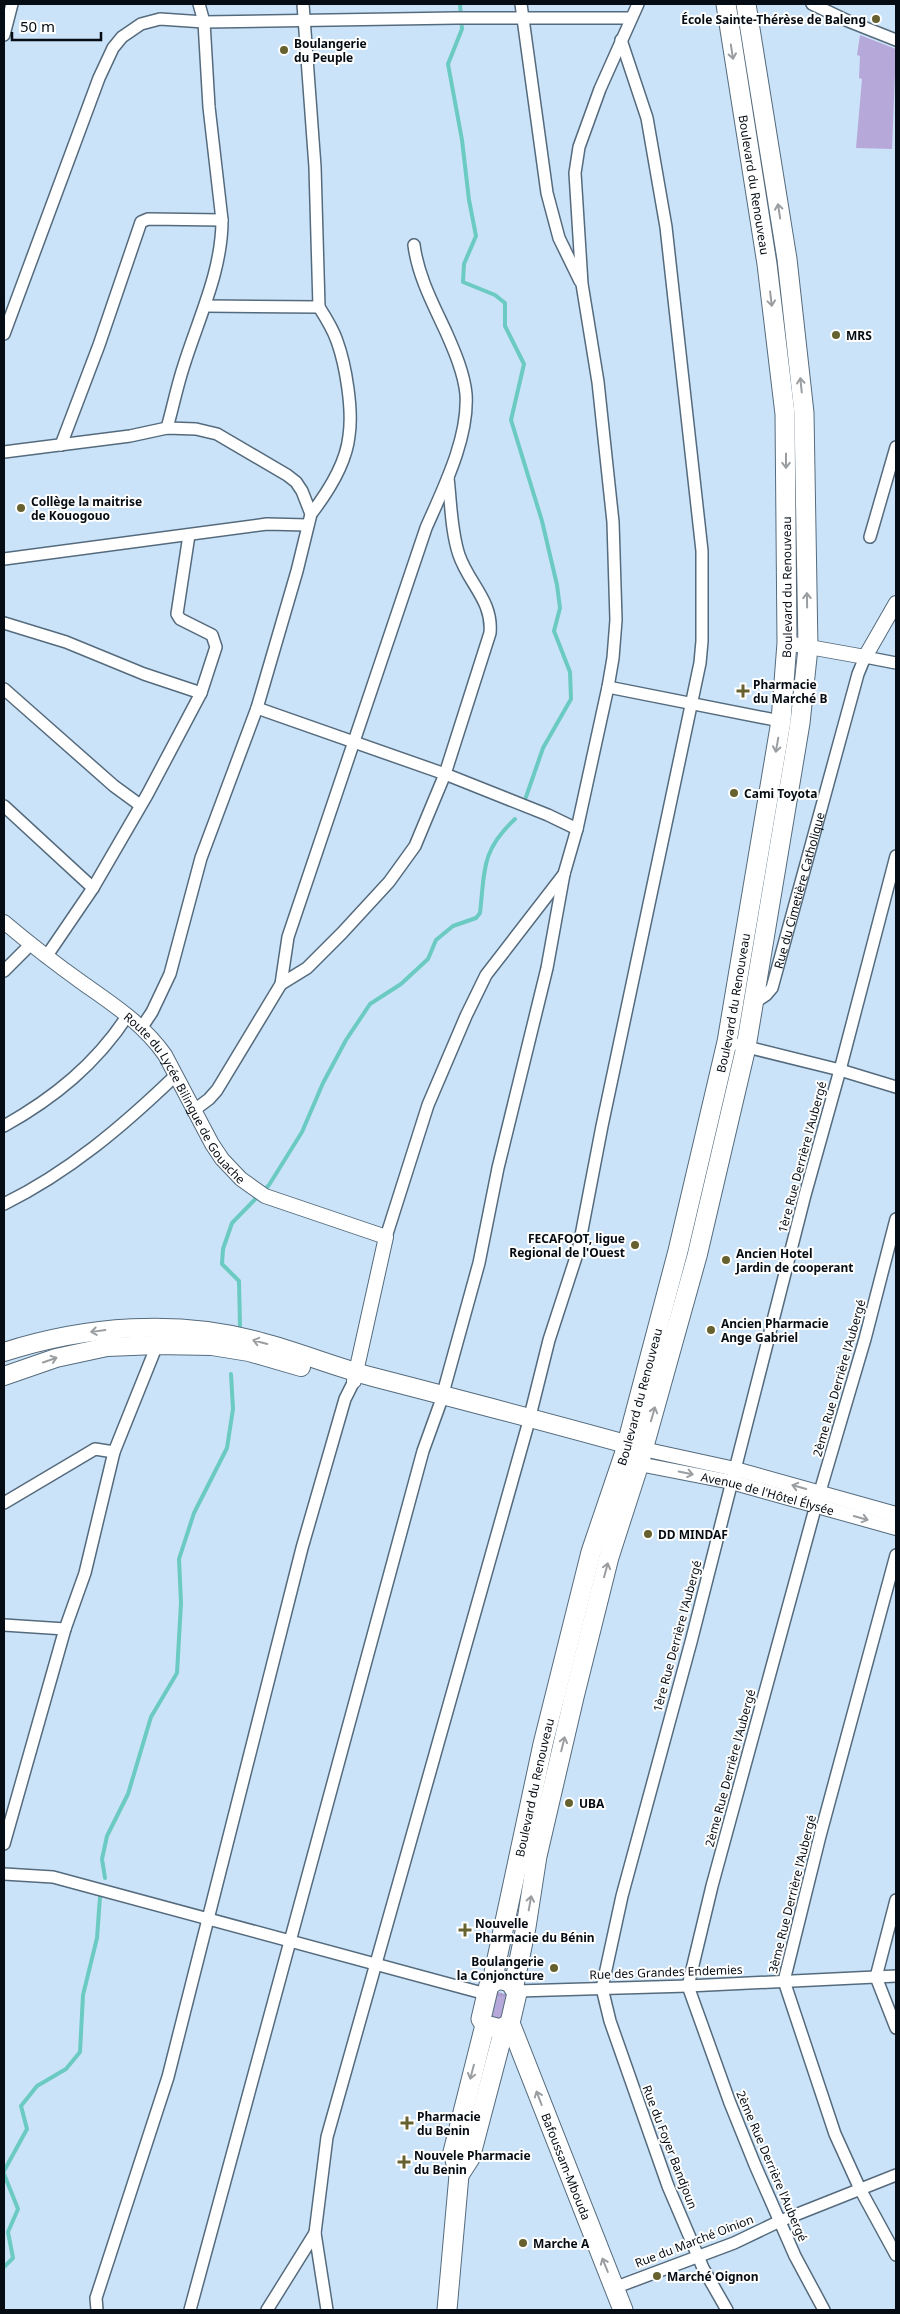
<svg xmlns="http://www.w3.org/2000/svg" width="900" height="2314" viewBox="0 0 900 2314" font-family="'Noto Sans',sans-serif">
<defs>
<pattern id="grass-tufts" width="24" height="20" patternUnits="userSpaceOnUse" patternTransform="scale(1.25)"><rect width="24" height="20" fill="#b7a8da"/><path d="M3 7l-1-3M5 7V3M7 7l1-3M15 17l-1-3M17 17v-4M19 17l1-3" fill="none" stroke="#9c8fba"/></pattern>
</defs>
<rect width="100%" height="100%" fill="#cbe3f8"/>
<path fill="url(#grass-tufts)" d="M495,1991l13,4 -4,26 -14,1z"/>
<path fill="#b7a8da" d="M860,35l36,14 -4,100 -36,-1 6,-69 -3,-1 1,-22 -3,-1z"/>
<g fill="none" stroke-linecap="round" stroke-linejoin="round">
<g stroke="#6bcac2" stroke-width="4">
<path d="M460,4l2,25 -14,35 14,76 7,60 7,36 -12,28 -1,18 32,13 10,8v23l19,38 -13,56 31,101 15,64 3,23 -6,23 16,41 1,27 -28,49 -17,49"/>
<path d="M240,1326l-1,-45 -17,-17 1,-15 9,-26 37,-38 33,-53 21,-49 23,-43 24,-36 31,-20 27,-25 8,-19 17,-14 23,-8 4,-5c5,-44 1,-62 35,-94"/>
<path d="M105,1878l-3,-19 5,-23 21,-42 23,-77 26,-44 4,-70 -2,-44 15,-46 33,-65 6,-39 -2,-35"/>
<path d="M4,2171l23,-42 -6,-23 16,-20 29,-17 14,-17 3,-57 14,-57 3,-41"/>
<path d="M4,2174l14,35 -10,23 5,26 -9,9"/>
</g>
<g stroke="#556b7d" stroke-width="14">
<g id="minor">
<path d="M521,4l26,189 12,45 21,43"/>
<path d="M812,4l36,17 48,19"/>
<path d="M4,35l8,-31"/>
<path d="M205,306l114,1 -4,-140 -12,-163"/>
<path d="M4,334l95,-256 14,-30 9,-11 19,-13 19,-5 44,3 252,-4h175"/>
<path d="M167,428c6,-21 10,-42 17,-63 15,-48 38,-94 38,-145l-13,-113 -5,-85 -5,-18"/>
<path d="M61,445l38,-100 42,-123 7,-3 74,1"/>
<path d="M4,452l126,-16 37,-8 29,1 21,5 70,41 9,7 6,9 9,23 -14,57 -40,137 -56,150 -31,116 -18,38 -10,15"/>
<path d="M311,514c17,-22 35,-50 38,-78 4,-26 -3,-70 -12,-95 -4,-12 -11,-23 -18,-34"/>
<path d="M870,537l26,-90"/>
<path d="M4,559l263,-35 40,1"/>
<path d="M4,623l62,19 78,32 57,19"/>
<path d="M608,687l177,35"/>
<path d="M4,689l110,97 26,19"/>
<path d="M257,708l188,66 103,41 29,14"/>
<path d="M4,806l89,82"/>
<path d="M46,957l47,-69 54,-93 54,-102 15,-46 -4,-12 -32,-16 -3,-5 12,-79"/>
<path d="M4,971l26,-26"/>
<path d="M281,984l26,-16 35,-35 47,-51 26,-36 30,-72 45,-141c3,-32 -21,-49 -31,-78 -8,-24 -8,-52 -11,-77"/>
<path id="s1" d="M754,1003l12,-8 6,-7 86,-314 7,-17 31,6"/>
<path d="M727,1042l113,28 56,17"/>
<path d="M193,1111l16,-12 8,-9 64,-106 7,-47 138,-409c17,-39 43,-90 40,-134 -2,-21 -12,-44 -20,-62 -13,-28 -28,-56 -32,-87"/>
<path d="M4,1126c50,-28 92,-62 124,-111"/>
<path d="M4,1204c65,-32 119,-78 171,-128"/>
<path d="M386,1237l42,-132 38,-89 20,-41 78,-101 13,-45 31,-142 5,-29 3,-38 -3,-98 -15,-140 -16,-98 -7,-111 4,-26 21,-58 38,-85"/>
<path d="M4,1503l91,-54 19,3"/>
<path d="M896,1555l-76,281 -36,145 51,153 25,55 36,66"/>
<path d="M4,1625l61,4"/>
<path d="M4,1844l61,-215 20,-56 29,-121 45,-112"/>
<path d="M4,1874l49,3 433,117"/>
<path d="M896,1900l-20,77 20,51"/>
<path d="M517,1991l171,-5 208,-10"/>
<path d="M614,2288l120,-45 46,-22 116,-46"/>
<path d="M97,2310l-1,-12 72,-221 134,-529 43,-149 9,-18"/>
<path d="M190,2310l233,-859 17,-47 39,-141 19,-95 49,-200 17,-94"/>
<path d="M267,2310l48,-77"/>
<path d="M327,2310l-12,-77 12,-96 200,-709 22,-88 29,-89 24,-125 98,-463 2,-22v-90l-36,-324 -19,-109 -26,-78"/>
<path d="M727,2310l-24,-42 -35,-82 -58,-165 -8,-33 20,-92 69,-254 114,-447 35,-125 56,-214"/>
<path d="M824,2310l-29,-54 -40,-91 -25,-62 -42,-117 24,-100 104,-381 49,-166 31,-120"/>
</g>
</g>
<g stroke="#556b7d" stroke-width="16">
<g id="tertiary">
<path d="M787,643l78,14 31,-54"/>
<path id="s2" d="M4,922c26,22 52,42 80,62 30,21 59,40 81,71l47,89 10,15 19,20 24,17 121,41 -32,144"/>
<path d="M643,1449l92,20 161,45"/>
<path id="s3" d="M639,1464l92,18 165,46"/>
</g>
</g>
<g stroke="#556b7d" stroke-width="20">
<g id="primary">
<path d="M4,1352c81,-26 174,-34 257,-10 38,10 74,25 112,35 89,23 178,46 267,71"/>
<path d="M4,1376l52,-18 51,-11 50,-2 55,1 37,6 52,15"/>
</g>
</g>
<g stroke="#556b7d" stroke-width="21">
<g id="trunk">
<path d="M499,1979l11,3 7,11 -7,30 -9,6 -16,-4 -4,-6 8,-34z"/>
<path id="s4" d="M492,1982l51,-238 48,-192 33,-97 54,-204 49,-209 54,-321 6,-78 -2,-229 -18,-150 -41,-260"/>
<path d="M514,1985l12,-58 11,-71 37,-159 35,-140 30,-93 58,-208 49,-209 54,-324 8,-75 -4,-235 -17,-154 -41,-255"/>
<path id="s5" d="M510,2023l113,287"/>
<path d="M459,2175l11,-17 34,-129"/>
<path d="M447,2310l12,-135 -6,-23 32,-127"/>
</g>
</g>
<use href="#minor" stroke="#fff" stroke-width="11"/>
<use href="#tertiary" stroke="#fff" stroke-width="14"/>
<use href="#primary" stroke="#fff" stroke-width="18"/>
<use href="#trunk" stroke="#fff" stroke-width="19"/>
</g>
<defs><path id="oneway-shaft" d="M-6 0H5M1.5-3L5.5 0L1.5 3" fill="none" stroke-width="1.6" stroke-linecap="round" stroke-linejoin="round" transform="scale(1.25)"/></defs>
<g stroke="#9b9ea1">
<use href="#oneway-shaft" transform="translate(732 52) rotate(81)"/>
<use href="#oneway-shaft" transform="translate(779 211) rotate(-99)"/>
<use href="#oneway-shaft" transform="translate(771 299) rotate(83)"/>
<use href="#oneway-shaft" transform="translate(801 385) rotate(-96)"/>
<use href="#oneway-shaft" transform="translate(786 461) rotate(90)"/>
<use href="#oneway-shaft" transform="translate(807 600) rotate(-91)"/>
<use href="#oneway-shaft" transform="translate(777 745) rotate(100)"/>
<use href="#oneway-shaft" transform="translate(98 1331) rotate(172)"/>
<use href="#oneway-shaft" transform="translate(260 1342) rotate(-165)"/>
<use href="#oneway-shaft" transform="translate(50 1360) rotate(-19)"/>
<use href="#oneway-shaft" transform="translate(653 1414) rotate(-74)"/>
<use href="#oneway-shaft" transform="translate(686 1473) rotate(11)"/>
<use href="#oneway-shaft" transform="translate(799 1487) rotate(-164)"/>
<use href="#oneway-shaft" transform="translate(861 1518) rotate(16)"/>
<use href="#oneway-shaft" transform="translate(606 1570) rotate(-75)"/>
<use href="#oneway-shaft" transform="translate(563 1744) rotate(-76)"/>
<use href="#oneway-shaft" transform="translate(530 1903) rotate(-80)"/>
<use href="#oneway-shaft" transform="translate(472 2072) rotate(105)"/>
<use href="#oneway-shaft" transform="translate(539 2098) rotate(-111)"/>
<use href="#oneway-shaft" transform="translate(605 2265) rotate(-112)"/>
</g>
<g fill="#66612e" stroke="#fff" stroke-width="2">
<circle cx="876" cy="19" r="5"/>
<circle cx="284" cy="50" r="5"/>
<circle cx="836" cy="335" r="5"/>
<circle cx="21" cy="508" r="5"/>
<path d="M740.5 683.5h5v5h5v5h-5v5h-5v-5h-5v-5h5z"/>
<circle cx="734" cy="793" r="5"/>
<circle cx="635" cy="1245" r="5"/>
<circle cx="726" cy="1260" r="5"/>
<circle cx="711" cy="1330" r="5"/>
<circle cx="648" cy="1534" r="5"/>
<circle cx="569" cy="1803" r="5"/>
<path d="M462.5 1922.5h5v5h5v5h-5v5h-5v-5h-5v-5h5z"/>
<circle cx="554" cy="1968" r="5"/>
<path d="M404.5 2115.5h5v5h5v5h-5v5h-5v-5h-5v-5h5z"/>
<path d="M401.5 2154.5h5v5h5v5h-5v5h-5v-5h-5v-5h5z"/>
<circle cx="523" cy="2243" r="5"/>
<circle cx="657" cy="2276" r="5"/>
</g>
<g text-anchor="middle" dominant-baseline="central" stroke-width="4" stroke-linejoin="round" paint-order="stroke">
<g font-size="12" font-weight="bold" fill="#050c13" stroke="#fff" text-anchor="start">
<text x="866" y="19" text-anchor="end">École Sainte-Thérèse de Baleng</text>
<text x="294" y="43">Boulangerie<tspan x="294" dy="14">du Peuple</tspan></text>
<text x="846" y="335">MRS</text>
<text x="31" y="501">Collège la maitrise<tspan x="31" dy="14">de Kouogouo</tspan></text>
<text x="753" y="684">Pharmacie<tspan x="753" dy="14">du Marché B</tspan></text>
<text x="744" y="793">Cami Toyota</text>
<text x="625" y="1238" text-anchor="end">FECAFOOT, ligue<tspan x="625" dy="14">Regional de l'Ouest</tspan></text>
<text x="736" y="1253">Ancien Hotel<tspan x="736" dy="14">Jardin de cooperant</tspan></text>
<text x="721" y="1323">Ancien Pharmacie<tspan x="721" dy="14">Ange Gabriel</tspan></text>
<text x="658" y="1534">DD MINDAF</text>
<text x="579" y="1803">UBA</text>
<text x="475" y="1923">Nouvelle<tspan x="475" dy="14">Pharmacie du Bénin</tspan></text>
<text x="544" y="1961" text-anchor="end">Boulangerie<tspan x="544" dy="14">la Conjoncture</tspan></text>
<text x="417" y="2116">Pharmacie<tspan x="417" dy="14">du Benin</tspan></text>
<text x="414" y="2155">Nouvele Pharmacie<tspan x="414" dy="14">du Benin</tspan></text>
<text x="533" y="2243">Marche A</text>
<text x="667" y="2276">Marché Oignon</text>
</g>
<g font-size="12" fill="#050c13" stroke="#fff">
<text transform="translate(754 185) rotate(81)">Boulevard du Renouveau</text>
<text stroke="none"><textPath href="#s4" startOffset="1429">Boulevard du Renouveau</textPath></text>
<text stroke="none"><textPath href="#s1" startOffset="125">Rue du Cimetière Catholique</textPath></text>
<text stroke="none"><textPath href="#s4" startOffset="1009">Boulevard du Renouveau</textPath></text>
<text stroke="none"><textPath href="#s2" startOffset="256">Route du Lycée Bilingue de Gouache</textPath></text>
<text transform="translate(802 1157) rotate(-75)">1ère Rue Derrière l'Aubergé</text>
<text transform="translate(839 1378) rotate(-74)">2ème Rue Derrière l'Aubergé</text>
<text stroke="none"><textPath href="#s4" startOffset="604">Boulevard du Renouveau</textPath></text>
<text stroke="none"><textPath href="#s3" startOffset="132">Avenue de l'Hôtel Élysée</textPath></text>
<text transform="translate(677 1636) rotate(-75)">1ère Rue Derrière l'Aubergé</text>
<text transform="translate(730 1768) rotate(-75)">2ème Rue Derrière l'Aubergé</text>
<text stroke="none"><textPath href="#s4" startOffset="199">Boulevard du Renouveau</textPath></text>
<text transform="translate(792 1894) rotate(-76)">3ème Rue Derrière l'Aubergé</text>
<text transform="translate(666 1972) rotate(-2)">Rue des Grandes Endemies</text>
<text transform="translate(670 2147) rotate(69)">Rue du Foyer Bandjoun</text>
<text transform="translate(772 2166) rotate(67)">2ème Rue Derrière l'Aubergé</text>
<text stroke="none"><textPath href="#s5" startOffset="154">Bafoussam-Mbouda</textPath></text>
<text transform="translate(694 2241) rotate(-21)">Rue du Marché Oinion</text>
</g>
</g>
<rect width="900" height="2314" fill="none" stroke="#050c13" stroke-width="10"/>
<path d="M12 32v8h89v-8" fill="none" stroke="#050c13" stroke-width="2.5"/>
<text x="20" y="32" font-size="15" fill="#050c13" stroke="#ffffff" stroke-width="4" paint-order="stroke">50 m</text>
</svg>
